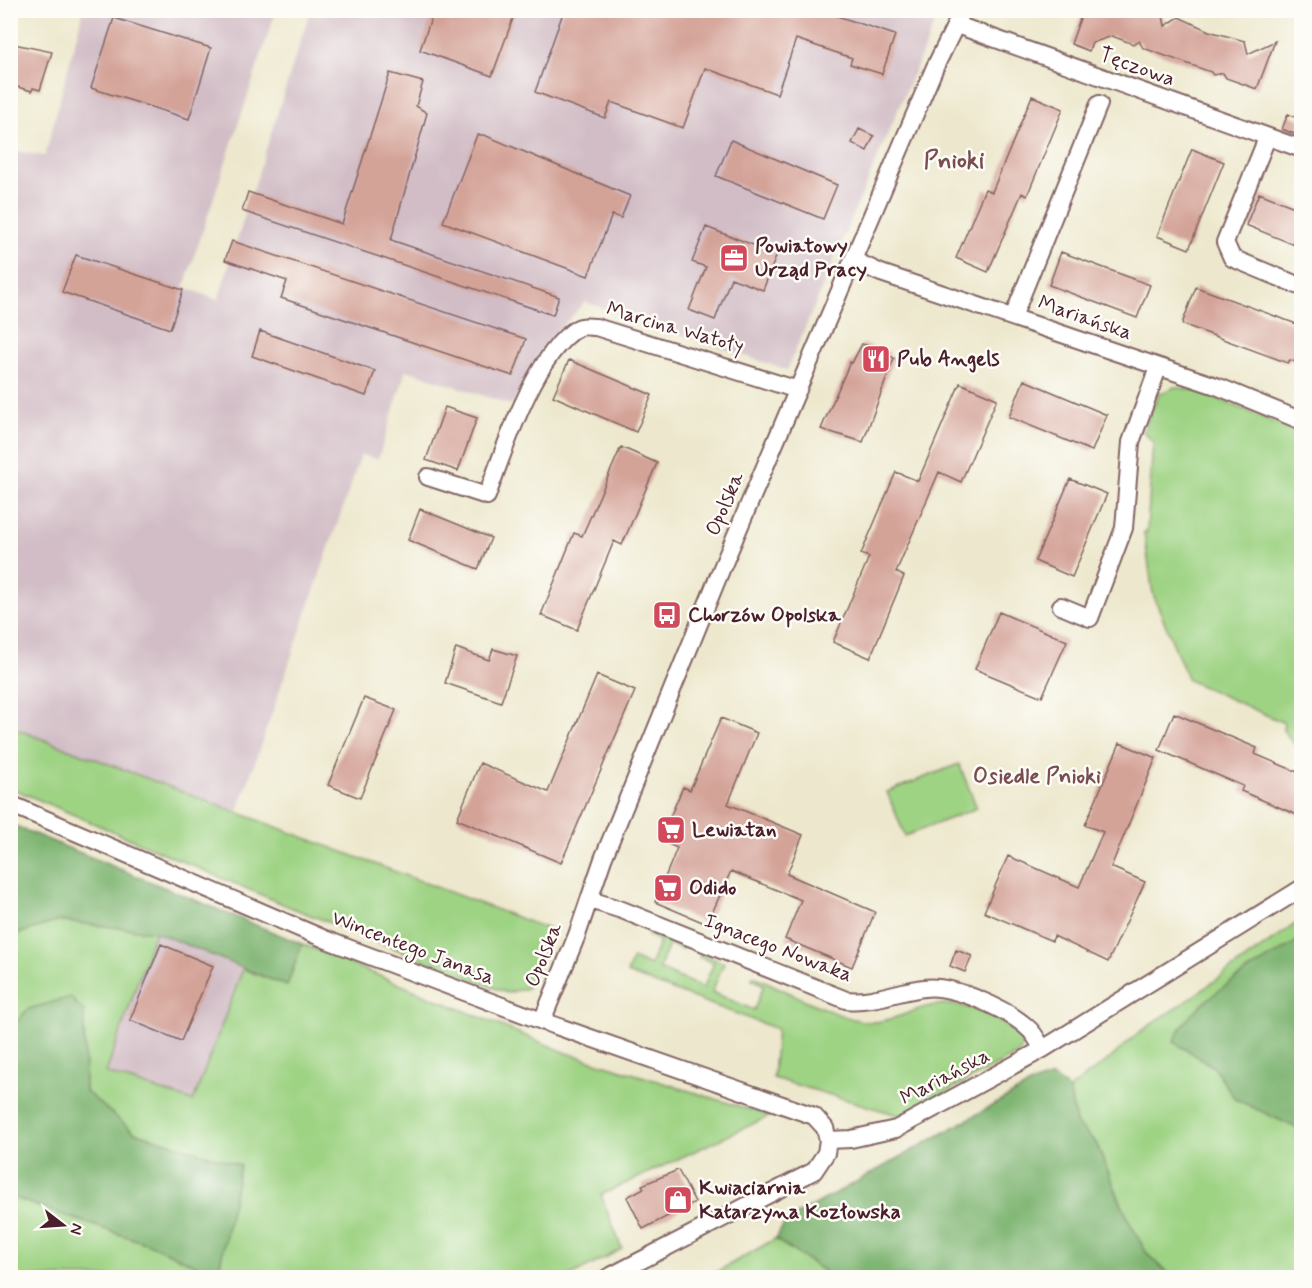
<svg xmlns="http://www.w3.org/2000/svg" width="1312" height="1288" font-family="Mynerve,sans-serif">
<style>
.industrial{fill:#d2bdc6}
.green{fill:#9fd384;stroke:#747958;stroke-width:1.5}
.forest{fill:#7fb572;stroke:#646a4e;stroke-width:1.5}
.building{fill:#d4a398}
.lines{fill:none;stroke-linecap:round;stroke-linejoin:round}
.street-casing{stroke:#836564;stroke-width:20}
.street{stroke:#fff;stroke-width:16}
.labels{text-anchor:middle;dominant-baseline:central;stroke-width:5;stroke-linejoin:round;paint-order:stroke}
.street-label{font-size:21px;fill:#4a1f2b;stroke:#fdfcf7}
.poi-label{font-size:21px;font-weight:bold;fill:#4a1f2b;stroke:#fdfcf7;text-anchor:start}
.neighbourhood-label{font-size:22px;font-weight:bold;fill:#7a4d51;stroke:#fdfcf7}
.quarter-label{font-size:24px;font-weight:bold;fill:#7a4d51;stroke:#fdfcf7}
</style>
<rect width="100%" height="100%" fill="#fdfcf7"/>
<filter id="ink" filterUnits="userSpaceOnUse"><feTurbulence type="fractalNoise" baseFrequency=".0167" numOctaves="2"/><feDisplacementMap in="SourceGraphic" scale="12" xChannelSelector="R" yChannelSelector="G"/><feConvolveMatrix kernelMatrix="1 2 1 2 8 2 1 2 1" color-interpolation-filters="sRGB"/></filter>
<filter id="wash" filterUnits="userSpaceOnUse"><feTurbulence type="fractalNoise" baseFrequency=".008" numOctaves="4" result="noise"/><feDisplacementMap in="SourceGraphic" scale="24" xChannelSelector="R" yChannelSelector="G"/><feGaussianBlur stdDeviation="1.35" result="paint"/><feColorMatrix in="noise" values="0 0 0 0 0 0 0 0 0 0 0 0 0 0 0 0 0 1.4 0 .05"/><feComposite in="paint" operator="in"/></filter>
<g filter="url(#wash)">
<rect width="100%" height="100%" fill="#ede8cd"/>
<path class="industrial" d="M83,11h193l-92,276 34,13 92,-289h630l-153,359 -202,-68 -43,46 -30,57 -106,-35 -28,89 -17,-4 -124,359 -226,-87 -1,-577 35,6z
M155,932l88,37 -50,132 -87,-28z"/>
<path class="green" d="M1175,387l24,4 102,42v315l-7,-4 -11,-14 1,-7 -96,-43 -35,-86 -9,-62h3l6,-90 -10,-11 16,-37z
M10,727l541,203 -24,58 -20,5 -222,-88 -274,-117z
M959,764l18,44 -72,28 -18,-44z
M1301,920v19l-94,61 -33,42 40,25 21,32 66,31v147h-129l-26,-25 -18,-33 -32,-76 -20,-20 -7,-34 43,-32 26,-24 44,-29z
M59,921l96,11 -49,141 87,28 50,-132 44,17 15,-42 265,109 203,63 -169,79 21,54 -53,28h-558v-80l140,48 67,30 22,-110 -106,-33 -49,-41 -1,-80 -56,-2 -17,19v-92z
M649,932l35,14 -2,3 -13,-4 -10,24 44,19 11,-25 -15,-6 2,-4 23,10 -12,29 42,18 10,-25 -12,-6 1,-3c30,12 89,46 119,46 19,0 40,-12 58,-16 32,-7 75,11 93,38l-4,9 -118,63 -128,-38 4,-49 -150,-56 6,-15 17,8 10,-25 -13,-6z
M775,1239l58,38 -127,1z"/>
<path class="forest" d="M10,824l292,120 -15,42 -132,-54 -96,-11 -48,15z
M1301,939v191l-66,-31 -21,-32 -40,-25c16,-44 88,-78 127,-103z
M70,997l14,14 1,80 49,41 106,33 -22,110 -67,-30 -140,-48v-169l17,-19z
M1052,1077l17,12 7,34 20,20 32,76 18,33 26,25h-339l-58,-38 11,-18 243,-136z"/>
<g id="blocks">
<path class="building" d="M434,10h82l-24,66 -72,-26z
M564,10h255l76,25 -13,39 -32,-10 2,-6 -56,-19 -19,55 -72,-26 -22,60 -72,-26 -6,16 -70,-26z
M1083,10h79l3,16 14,-9 30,14 36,10 3,13 27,-13 -18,48 -31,-11 -3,-5 -10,2 -2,-3 -68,-24 -4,-7 -6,3 -21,-8 -20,7 -3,8 -18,-7z
M114,18l97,30 -22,71 -98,-31z
M14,44l38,8 -12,38 -7,-2 -1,3 -22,-6v-39z
M390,73l33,9 -7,24 11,7 -36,127 168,57 -6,18 -311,-104 6,-19 94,32z
M1032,96l31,13 -36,87 -5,-3 -34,79 -32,-14 29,-69 7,3z
M1288,114l14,6 -5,15 -15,-6z
M859,129l15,7 -7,15 -15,-8z
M477,135h7l146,61 -9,22 -9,-3 -24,61 -145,-54z
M731,140l106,45 -14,34 -107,-43z
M1192,149l32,13 -35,87 -32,-13z
M1259,193l43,17v38l-56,-23z
M706,227l71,27 -14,36 -32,-12 -16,42 -26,-10 17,-43 -14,-5z
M232,241l294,98 -13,37 -232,-78 6,-17 -62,-21z
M1061,252l89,33 -13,33 -88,-33z
M76,255l107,35 -13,39 -108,-37z
M1196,287l106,39v38l-12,-4 -2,3 -106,-39z
M260,331l115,40 -9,25 -114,-40z
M862,344l28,8 -2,3 6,3 -31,84 -42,-13 29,-67 2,1z
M569,360l83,35 -16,37 -83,-36z
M1024,380l83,35 -15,36 -83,-34z
M960,383l37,16 -36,83 -22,-10 -43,100 8,4 -34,82 -37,-16 36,-85 -8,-3 35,-82 22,9z
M445,407l32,11 -19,53 -32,-11z
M621,447l36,16 -35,82 -8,-4 -37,89 -36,-15 33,-82 8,3z
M1070,479l37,15 -35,83 -37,-16z
M420,509l71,29 -13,31 -70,-29z
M999,612l68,29 -25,56 -67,-28z
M456,648l33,12 4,-11 24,7 -16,46 -56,-19z
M597,675l38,16 -74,172 -104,-44 23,-56 68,29z
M364,698l32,12 -36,88 -32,-13z
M1174,713l83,35 -2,6 47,20v43l-61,-26 2,-5 -84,-36z
M721,718l36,15 -29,71 75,31 -16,39 88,38 -23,55 -67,-28 16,-39 -70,-29 -24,53 -52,-22 22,-54 -17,-8 23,-53 7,3z
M1120,743l36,15 -45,109 34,15 -37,80 -54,-26 -2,5 -68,-29 24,-56 71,31 24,-55 -18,-7z
M161,944l52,22 -32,75 -51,-21z
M956,950l16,6 -7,16 -15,-6z
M678,1170l17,32 -52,27 -16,-32 17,-9 -2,-3z"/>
</g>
</g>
<g filter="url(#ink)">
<use href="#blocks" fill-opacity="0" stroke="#836564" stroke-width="1.5"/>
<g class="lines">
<g class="street-casing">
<path id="street" d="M957,25l345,124
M1267,138l-42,104 7,16 70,29
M853,260l28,13 338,114 83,34
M1013,317l86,-213
M428,477l59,19c16,-44 49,-145 91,-168 5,-3 12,-1 18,-1l202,63
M1061,606l29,12 34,-90 7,-86 27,-74
M10,804l317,136 215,81 272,95 11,12 3,12 -2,13 -12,18 -207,107
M590,900l32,10 224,90c27,3 52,-9 78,-12 28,-4 86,22 106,42 5,5 9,13 13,19
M542,1021l35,-86 26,-76 118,-289 214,-503 28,-57
M828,1140l23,-1 45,-10 147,-80 259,-161"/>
</g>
<use href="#street" class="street"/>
</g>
</g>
<defs>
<g id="office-square" transform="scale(1.5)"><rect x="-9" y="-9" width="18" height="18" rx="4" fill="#d1495b" stroke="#fdfcf7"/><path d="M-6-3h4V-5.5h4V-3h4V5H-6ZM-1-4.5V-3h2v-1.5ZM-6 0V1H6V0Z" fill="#fff"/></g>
<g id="restaurant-square" transform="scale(1.5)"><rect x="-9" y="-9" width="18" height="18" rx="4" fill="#d1495b" stroke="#fdfcf7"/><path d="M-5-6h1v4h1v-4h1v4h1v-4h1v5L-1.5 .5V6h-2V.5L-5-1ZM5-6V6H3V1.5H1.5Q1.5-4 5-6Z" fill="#fff"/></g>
<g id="bus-square" transform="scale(1.5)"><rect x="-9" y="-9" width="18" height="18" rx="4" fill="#d1495b" stroke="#fdfcf7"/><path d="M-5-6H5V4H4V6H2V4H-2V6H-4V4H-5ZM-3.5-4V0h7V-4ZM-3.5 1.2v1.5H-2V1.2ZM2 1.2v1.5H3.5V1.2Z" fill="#fff"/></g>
<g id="supermarket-square" transform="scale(1.5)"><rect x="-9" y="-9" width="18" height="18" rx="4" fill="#d1495b" stroke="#fdfcf7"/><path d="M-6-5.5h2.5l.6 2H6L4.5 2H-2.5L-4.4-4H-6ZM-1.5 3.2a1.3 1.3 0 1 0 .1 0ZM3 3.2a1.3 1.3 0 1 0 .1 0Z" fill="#fff"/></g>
<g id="shop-square" transform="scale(1.5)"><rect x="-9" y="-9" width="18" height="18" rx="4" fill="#d1495b" stroke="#fdfcf7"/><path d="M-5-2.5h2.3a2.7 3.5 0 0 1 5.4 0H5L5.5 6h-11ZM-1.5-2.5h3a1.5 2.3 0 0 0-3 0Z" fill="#fff"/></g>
</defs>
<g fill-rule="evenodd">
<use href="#office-square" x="734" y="258"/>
<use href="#restaurant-square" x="876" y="359"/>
<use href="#bus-square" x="667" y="615"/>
<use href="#supermarket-square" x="671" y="830"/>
<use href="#supermarket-square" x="668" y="888"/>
<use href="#shop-square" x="678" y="1200"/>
</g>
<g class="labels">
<g class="street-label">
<text transform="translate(1137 67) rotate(20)">Tęczowa</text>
<text transform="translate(1085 318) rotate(19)">Mariańska</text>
<text transform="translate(675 328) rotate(16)">Marcina Watoły</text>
<text transform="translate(725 504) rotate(-67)">Opolska</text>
<text transform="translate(413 948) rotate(21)">Wincentego Janasa</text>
<text transform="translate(778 948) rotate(21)">Ignacego Nowaka</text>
<text transform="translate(544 955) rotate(-68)">Opolska</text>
<text transform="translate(945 1077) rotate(-28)">Mariańska</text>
</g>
<g class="poi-label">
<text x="755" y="246">Powiatowy<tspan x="755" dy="24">Urząd Pracy</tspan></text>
<text x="897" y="359">Pub Angels</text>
<text x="688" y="615">Chorzów Opolska</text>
<text x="692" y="830">Lewiatan</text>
<text x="689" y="888">Odido</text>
<text x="699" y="1188">Kwiaciarnia<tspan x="699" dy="24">Katarzyna Kozłowska</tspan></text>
</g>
<g class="neighbourhood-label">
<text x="1037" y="777">Osiedle Pnioki</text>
</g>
<g class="quarter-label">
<text x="954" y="161">Pnioki</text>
</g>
</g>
<rect width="1312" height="1288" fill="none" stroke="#fdfcf7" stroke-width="36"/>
<g transform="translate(63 1225) rotate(107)" stroke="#fdfcf7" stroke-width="4.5" paint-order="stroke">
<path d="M0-4.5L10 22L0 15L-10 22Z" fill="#4a1f2b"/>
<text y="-9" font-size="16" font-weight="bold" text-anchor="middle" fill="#4a1f2b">N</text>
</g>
</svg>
